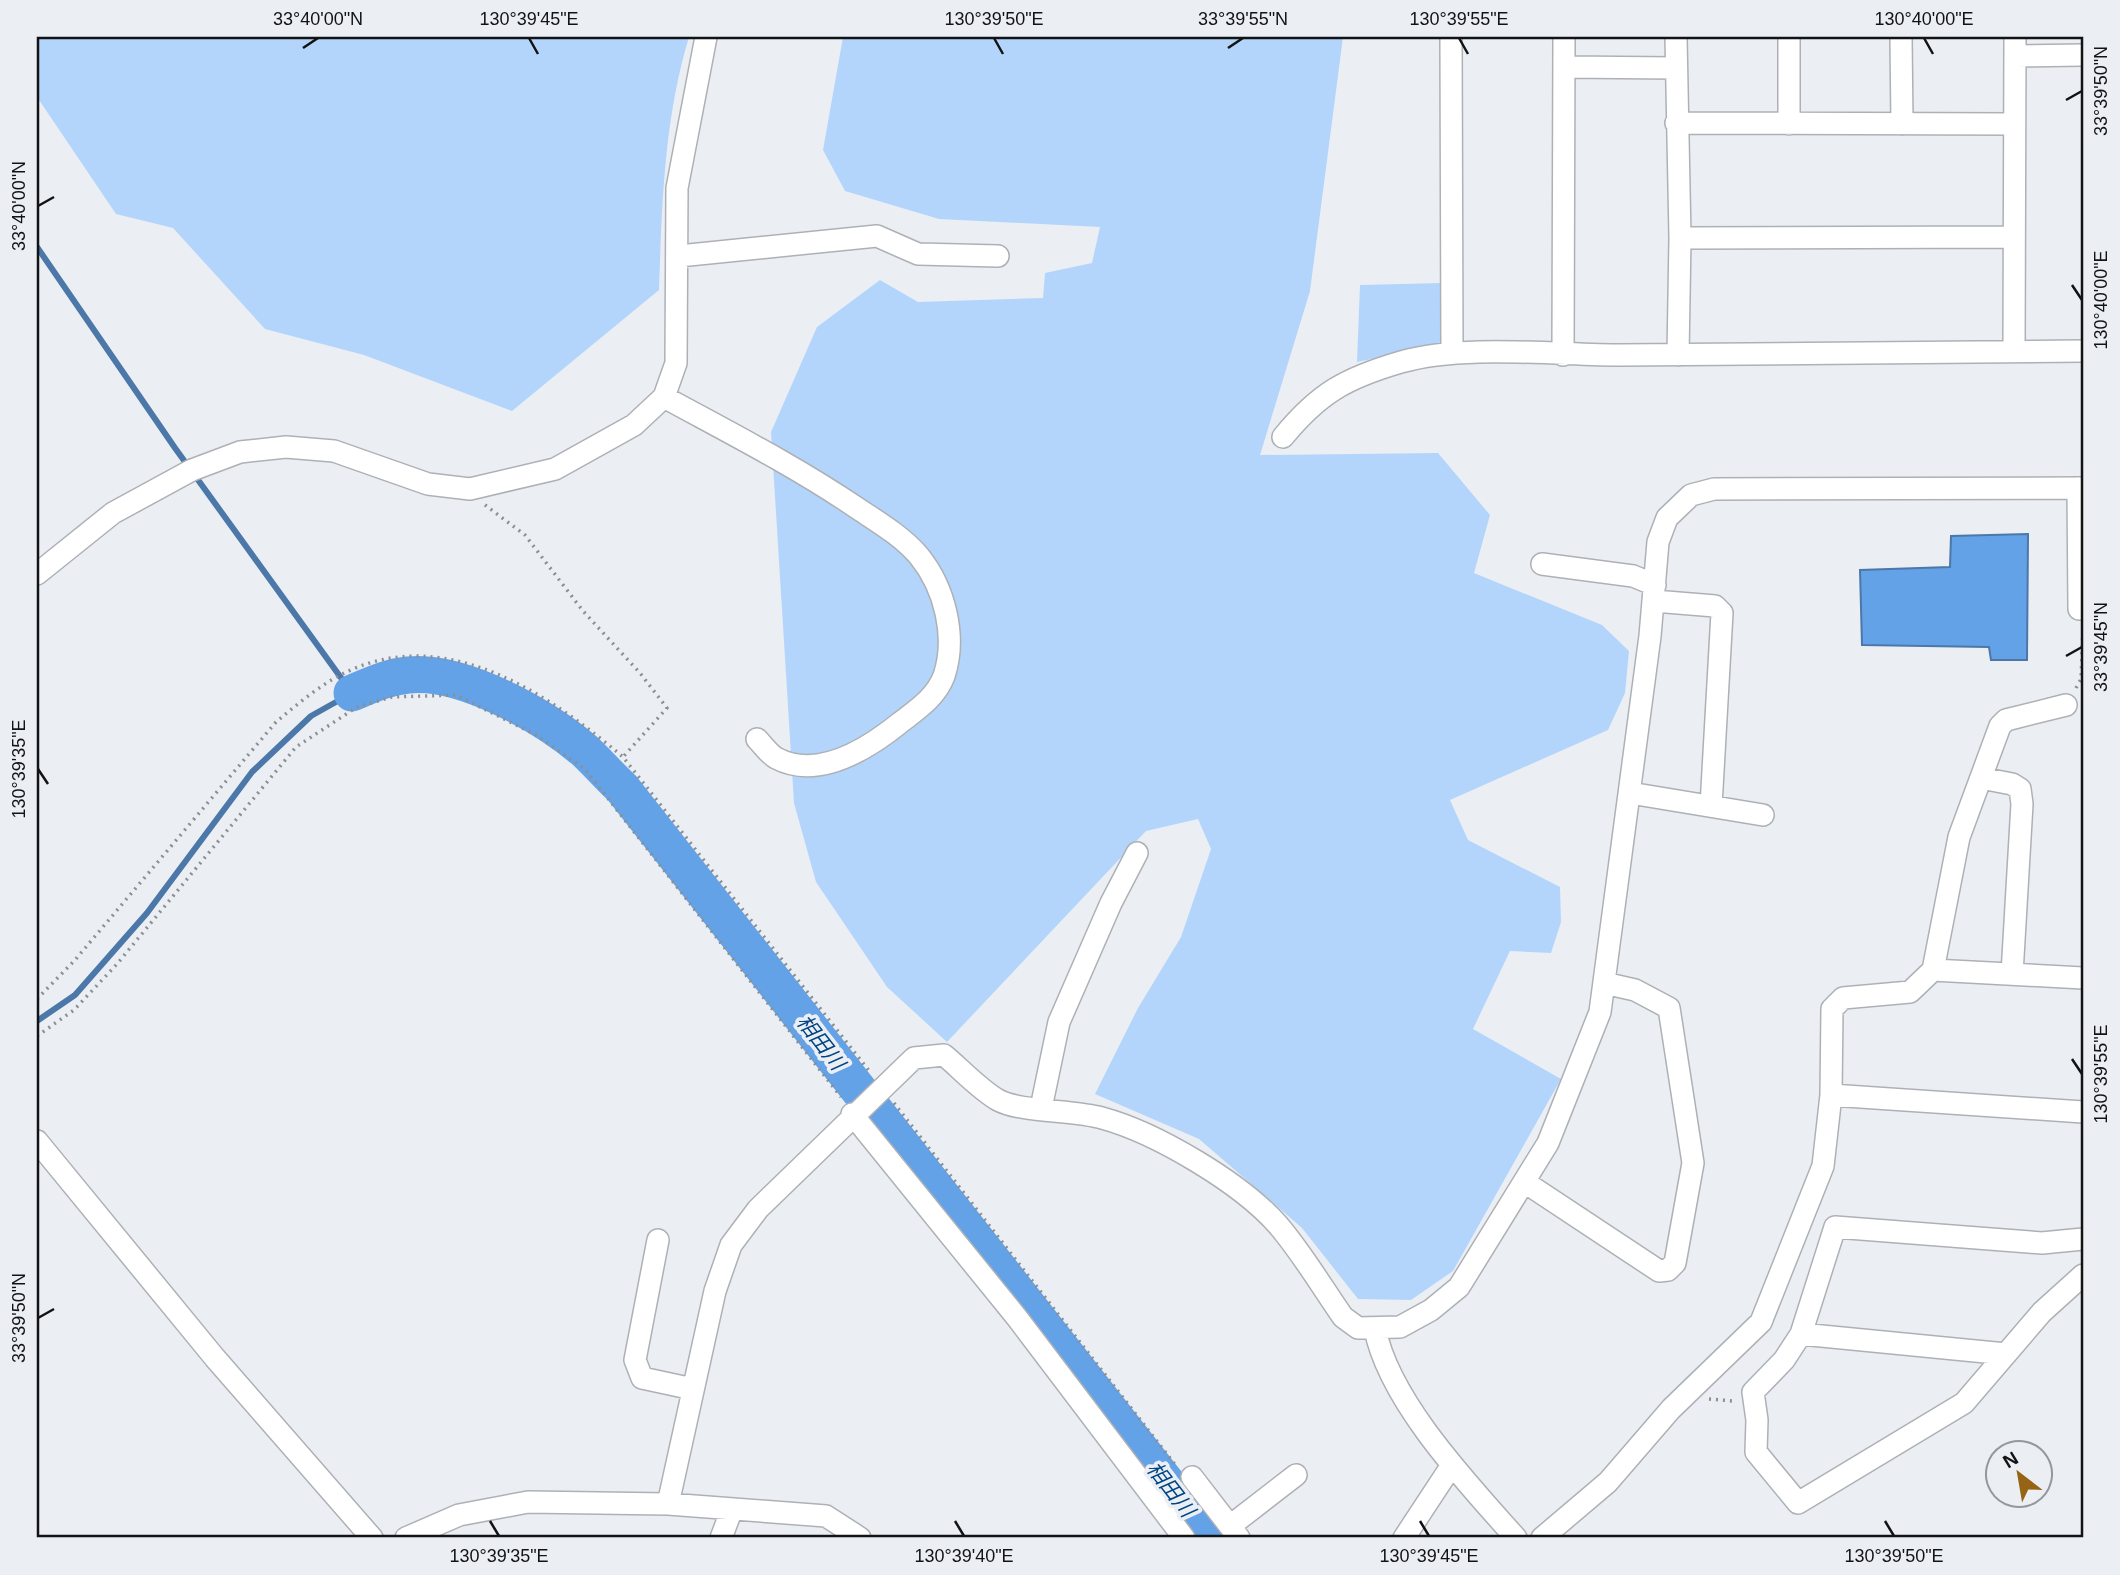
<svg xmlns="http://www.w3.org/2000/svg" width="2120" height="1575" font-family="Arial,'Noto Sans JP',sans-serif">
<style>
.green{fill:#b4d5fb}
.water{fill:#64a2e8;stroke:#4b77a9;stroke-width:2}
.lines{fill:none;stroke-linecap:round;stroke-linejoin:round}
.stream{stroke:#4b77a9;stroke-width:6}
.river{stroke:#64a2e8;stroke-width:37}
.minor-casing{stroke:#adb1b6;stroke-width:24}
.path{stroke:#8c8f92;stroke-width:3.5;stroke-dasharray:2 5;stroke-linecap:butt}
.minor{stroke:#fff;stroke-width:21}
.ticks{fill:none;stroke:#121315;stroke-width:2.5}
.labels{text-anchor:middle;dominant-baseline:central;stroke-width:7;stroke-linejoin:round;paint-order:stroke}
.water-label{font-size:21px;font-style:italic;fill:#004584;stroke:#ebeff4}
.neatline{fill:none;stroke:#121315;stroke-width:2.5}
.ticks-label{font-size:18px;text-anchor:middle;fill:#121315}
</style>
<rect width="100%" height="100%" fill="#ebeff4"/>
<path class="green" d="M37,37h652c-25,83 -27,166 -30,253l-147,121 -148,-56 -99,-26 -92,-101 -57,-14 -79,-117z
M843,37h500l-33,254 -50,164 178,-2 52,62 -16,58 128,52 27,26 -4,42 -17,37 -158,70 18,40 92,47 1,35 -10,31 -41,-2 -37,78 88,50 -108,192 -42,29 -53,-1 -56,-71 -103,-89 -104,-45 43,-86 43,-71 30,-88 -13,-30 -52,12 -199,211 -60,-55 -71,-105 -22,-79 -23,-371 46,-105 63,-47 38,22 125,-4 2,-25 47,-10 8,-36 -161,-8 -94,-28 -22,-41z
M1441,283l-1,62 -83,17 3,-77z"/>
<path class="water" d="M2028,534l-1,126h-36l-2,-13 -127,-2 -2,-75 90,-3 1,-31z"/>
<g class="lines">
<path class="stream" d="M37,247l138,201 177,245 -41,23 -59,56 -105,141 -72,82 -38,26"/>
<path class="river" d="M352,693c19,-8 36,-16 56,-18 54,-6 136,41 176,75 13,12 25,26 38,38l588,750"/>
<g class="minor-casing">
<path id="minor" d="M1451,37l1,316
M1676,37l4,201 -2,117
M1789,37v87
M1901,37l1,87
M2015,56l68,-1
M1564,67l112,1
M1676,123l338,1
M1680,238l334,-1
M679,256l198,-20 41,18 80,2
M2014,351l1,-314
M1563,355l1,-318
M664,397c66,36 131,69 193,111 21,14 45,28 62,48 26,32 38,81 25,120 -8,21 -26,33 -43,46 -32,26 -82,59 -125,36 -7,-4 -13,-13 -19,-19
M1283,437c36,-44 63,-59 118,-75 61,-18 156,-7 221,-7 154,0 308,-4 461,-4
M2078,488l1,121h4
M1542,564l91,12 22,9
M37,574l76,-61 79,-43 48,-18 46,-5 48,4 94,33 42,5 85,-20 79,-44 30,-28 12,-34 1,-175 29,-151
M1654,601l61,5 7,7 -11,193
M1981,778l31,6 8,5 2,15 -10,170
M1630,793l133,22
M1933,970l150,8
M1831,1095l252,17
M1041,1108l18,-86 52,-119 26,-50
M852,1114l166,205 166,219
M37,1141l178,217 157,180
M1526,1183l133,88 9,-1 7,-7 18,-100 -24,-155 -34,-18 -31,-7
M2083,1239l-41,4 -207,-16 -34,107 -17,26 -31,32 4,28 -1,32 42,51 166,-100 78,-91 41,-37
M658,1240l-23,120 7,18 51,11
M1375,1329c14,72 93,155 141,209
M1801,1334l205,20
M1192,1477l47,61
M668,1504l47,-213 16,-46 27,-36 156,-151 30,-3c17,14 35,34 54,45 21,12 76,10 104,18 55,15 139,65 176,107 24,28 44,62 65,92l15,11 42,-1 31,-17 28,-23 89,-144 52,-131 50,-376 8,-94 9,-24 24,-23 23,-6 369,-1
M1230,1526l66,-51
M406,1538l53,-23 69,-13 140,2 158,12 34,22
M721,1538l11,-29
M1404,1538l48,-73
M1542,1538l66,-56 63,-73 90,-87 62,-156 8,-71 1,-86 11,-11 67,-6 23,-22 26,-133 41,-111 6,-6 60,-15"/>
</g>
<path class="path" d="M485,505l40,30 58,76 57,62 27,35 -44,49
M2076,688l5,-9 2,-52
M37,999l38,-39 201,-238c23,-19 47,-40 75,-52 98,-44 199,25 272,87l247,315
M37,1036l37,-26 43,-46 179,-217 61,-40 35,-10 64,-2 80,40 49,34 256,328
M894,1103l283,364
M1709,1399l24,2"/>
<use href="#minor" class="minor"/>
</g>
<path class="ticks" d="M529,38l9,16M994,38l9,16M1459,38l9,16M1924,38l9,16M303,48l15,-10M1228,48l15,-10M2066,100l16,-9M38,206l16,-9M2072,285l10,15M2066,656l16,-9M38,769l10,15M2072,1059l10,15M38,1318l16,-9M490,1521l9,15M955,1521l9,15M1420,1521l9,15M1885,1521l9,15"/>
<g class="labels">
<g class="water-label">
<text transform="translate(821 1042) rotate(52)">相田川</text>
<text transform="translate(1171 1489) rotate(52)">相田川</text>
</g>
</g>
<rect width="2120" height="1575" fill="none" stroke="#ebeff4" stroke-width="77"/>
<g transform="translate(2019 1474) rotate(329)"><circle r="33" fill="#ebeff4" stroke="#94979b" stroke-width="2"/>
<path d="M0-5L12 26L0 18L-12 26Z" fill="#956415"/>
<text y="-10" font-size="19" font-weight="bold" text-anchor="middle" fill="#121315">N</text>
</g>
<rect x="38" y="38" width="2044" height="1498" class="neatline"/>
<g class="ticks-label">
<text x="318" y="25">33°40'00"N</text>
<text x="529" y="25">130°39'45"E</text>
<text x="994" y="25">130°39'50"E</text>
<text x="1243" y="25">33°39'55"N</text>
<text x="1459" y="25">130°39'55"E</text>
<text x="1924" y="25">130°40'00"E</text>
<text transform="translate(2101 91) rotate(-90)" y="6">33°39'50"N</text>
<text transform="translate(19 206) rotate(-90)" y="6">33°40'00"N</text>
<text transform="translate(2101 300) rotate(-90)" y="6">130°40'00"E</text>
<text transform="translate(2101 647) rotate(-90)" y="6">33°39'45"N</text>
<text transform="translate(19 769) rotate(-90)" y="6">130°39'35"E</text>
<text transform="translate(2101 1074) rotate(-90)" y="6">130°39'55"E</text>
<text transform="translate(19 1318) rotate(-90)" y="6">33°39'50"N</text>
<text x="499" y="1562">130°39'35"E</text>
<text x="964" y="1562">130°39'40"E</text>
<text x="1429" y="1562">130°39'45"E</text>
<text x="1894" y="1562">130°39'50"E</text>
</g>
</svg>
